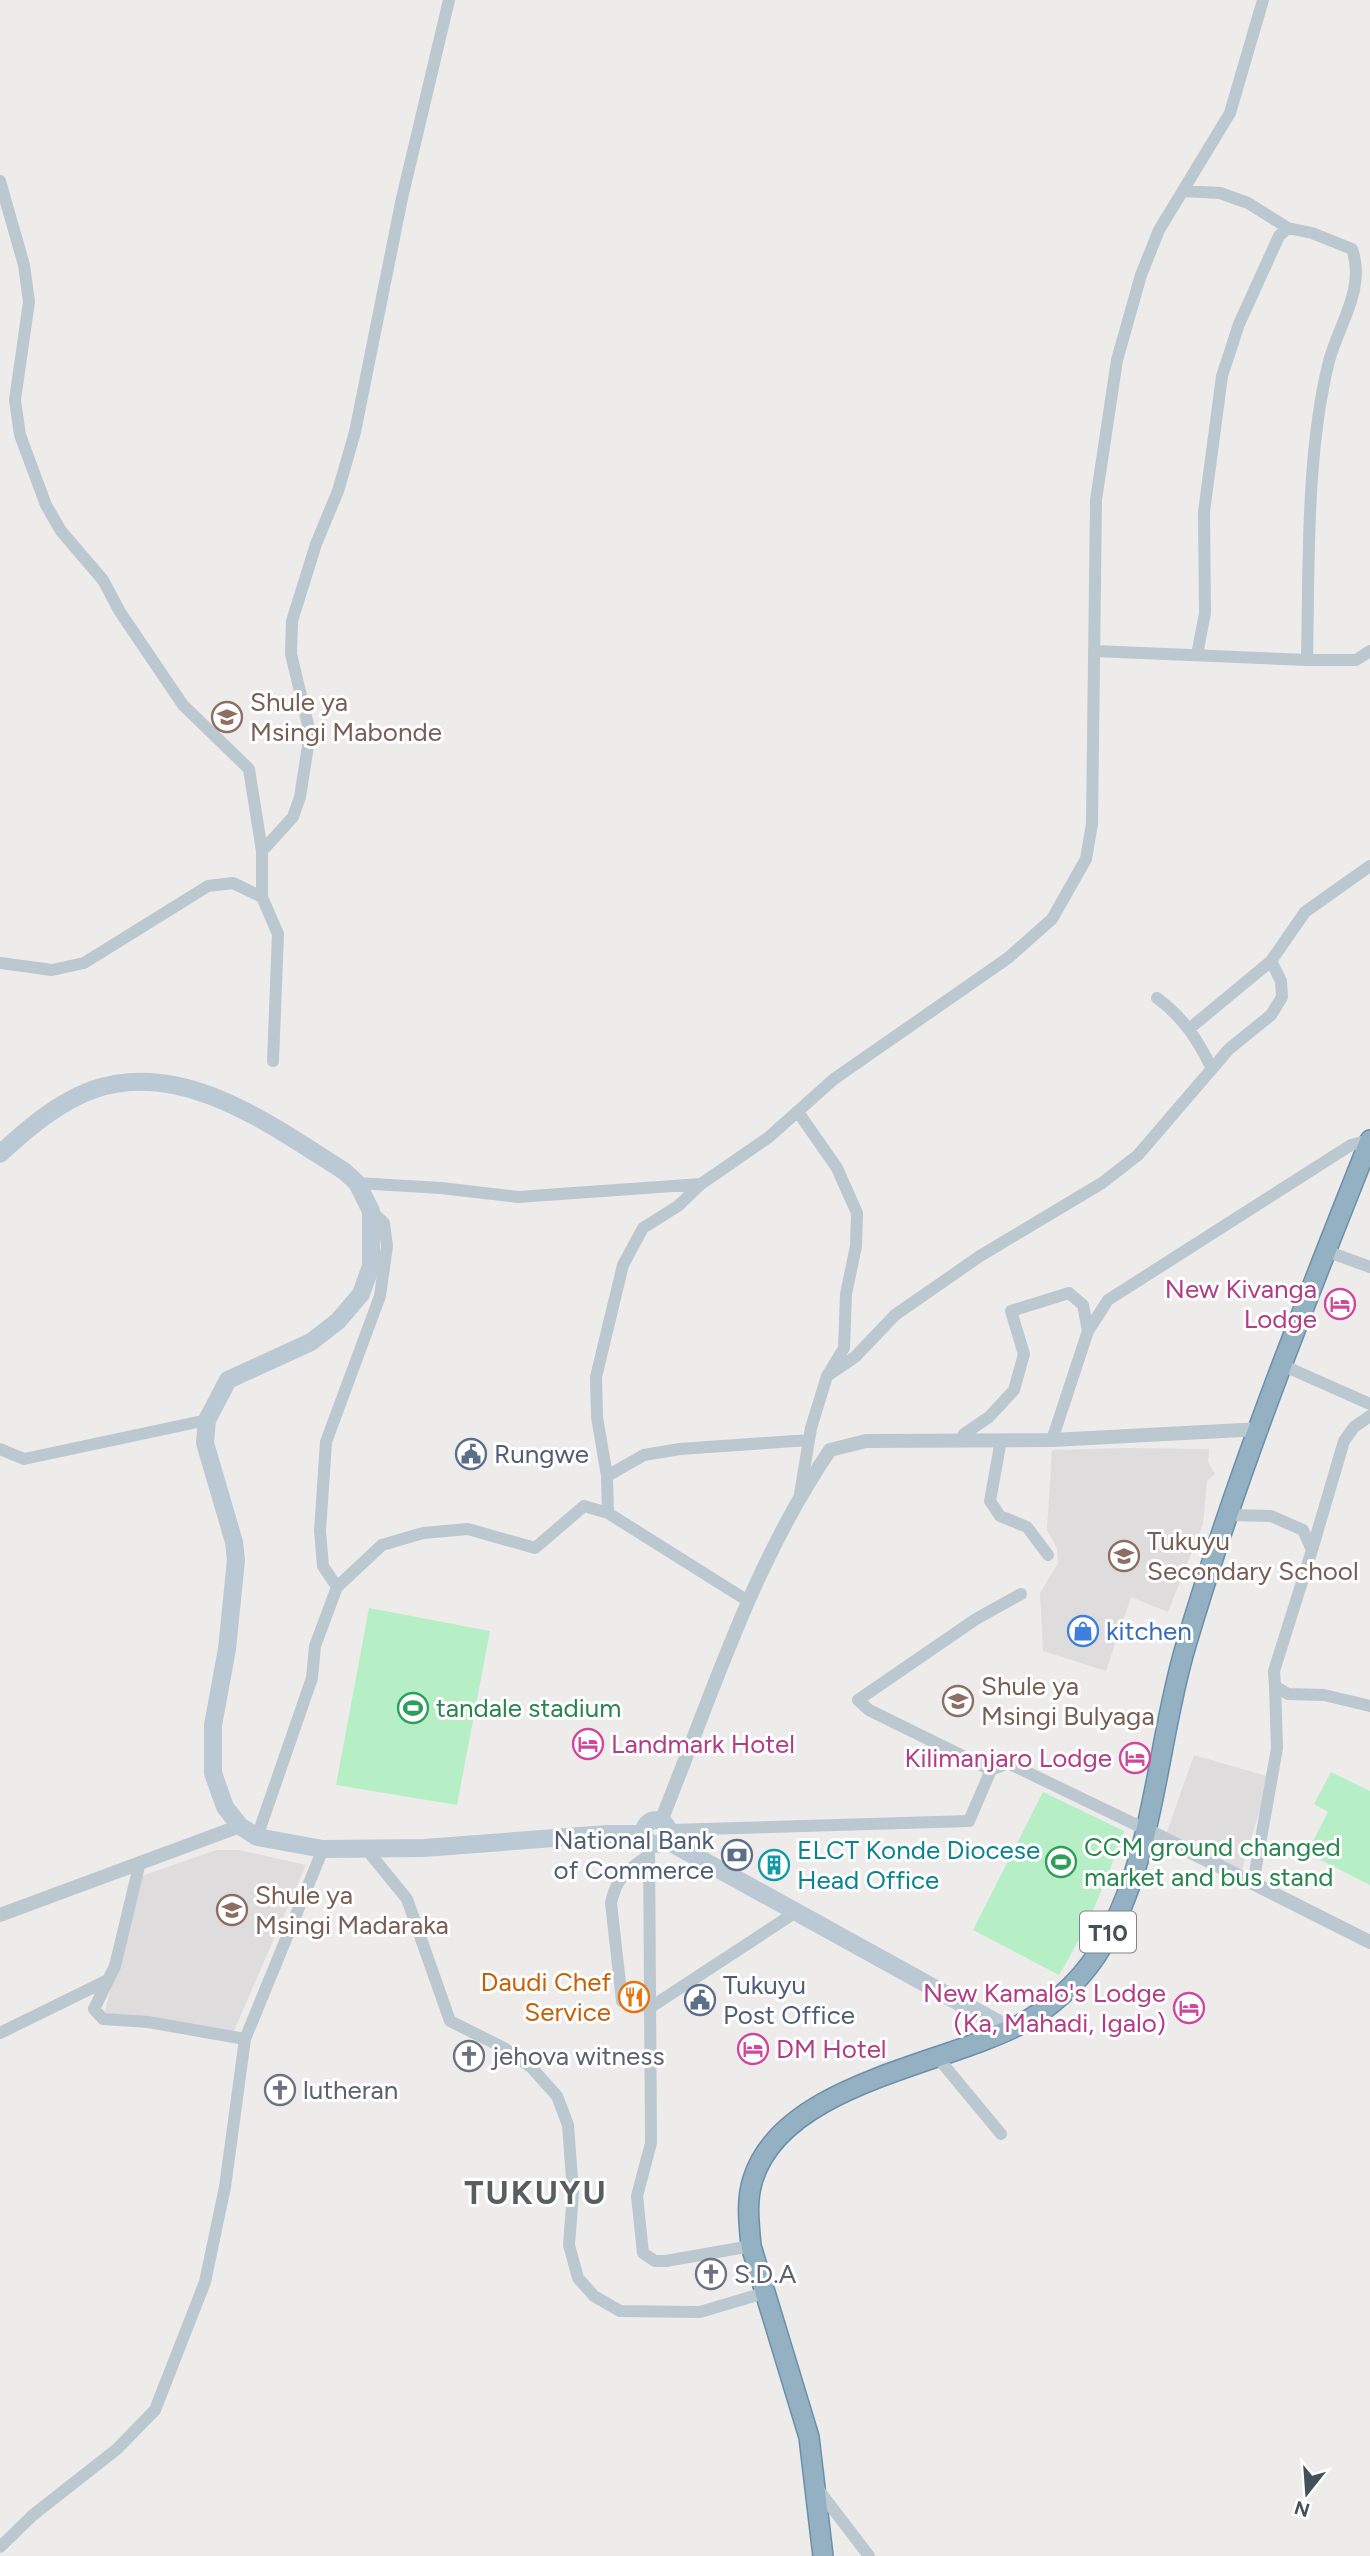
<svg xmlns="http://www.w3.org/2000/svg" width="1370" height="2556" font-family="Figtree,sans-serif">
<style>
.education{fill:#dfdcdd}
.green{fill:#b6efc6}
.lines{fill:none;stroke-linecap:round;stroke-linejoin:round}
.trunk-casing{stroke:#6c8fa9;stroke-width:22}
.minor{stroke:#bbc8cf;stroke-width:12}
.tertiary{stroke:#bbc8cf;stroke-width:14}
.secondary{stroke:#bbc9d4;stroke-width:18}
.trunk{stroke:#94b1c4;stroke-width:19}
.labels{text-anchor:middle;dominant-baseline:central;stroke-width:6;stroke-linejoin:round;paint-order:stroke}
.shield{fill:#fff;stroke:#7b858b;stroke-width:2}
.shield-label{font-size:24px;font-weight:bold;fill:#435159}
.education-label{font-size:26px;fill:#785e54;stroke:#fff;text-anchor:start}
.hotel-label{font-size:26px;fill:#b23c85;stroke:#fff;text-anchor:end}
.service-label{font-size:26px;fill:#4e5e75;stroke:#fff;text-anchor:start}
.shop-label{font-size:26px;fill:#366cbe;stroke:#fff;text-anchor:start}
.leisure-label{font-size:26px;fill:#27864d;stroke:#fff;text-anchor:start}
.culture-label{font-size:26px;fill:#0d838f;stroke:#fff;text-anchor:start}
.food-label{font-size:26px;fill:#c56008;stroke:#fff;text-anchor:end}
.worship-label{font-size:26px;fill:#5b616d;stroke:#fff;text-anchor:start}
.district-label{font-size:33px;font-weight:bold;letter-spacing:2px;fill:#585d60;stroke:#fff}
</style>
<rect width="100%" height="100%" fill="#eeebeb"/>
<path class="education" d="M1126,1448l83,1 -1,13 7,12 -8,7 -4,43 -35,88 -37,-15 -25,74 -63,-20 -3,-58 18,-30 -1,-15 -10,-18 5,-80z
M1194,1755l76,22 -29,95 -80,-23z
M216,1850h23l67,15 -73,168 -129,-18 35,-138z"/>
<path class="green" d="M369,1608l121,23 -33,174 -121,-20z
M1331,1772l39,19v94l-63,-32 21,-41 -14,-8z
M1043,1792l81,39c-18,51 -37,98 -65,144l-86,-45z"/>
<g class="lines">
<g class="trunk-casing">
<path id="trunk" d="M823,2556l-14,-119 -58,-191c-2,-22 -5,-46 2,-67 30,-95 188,-113 268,-155 28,-15 57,-41 75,-68 60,-93 59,-208 90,-311 51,-172 118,-339 184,-505"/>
</g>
<path class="minor" d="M0,181l24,84 5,37 -14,98 5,35 26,70 15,26 42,49 17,32 63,93 66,64 13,82v46l16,37 -5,127
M1183,191l37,2 28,10 40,25 24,5 40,16c14,39 -13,75 -23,112 -23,92 -20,204 -22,299
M1095,651l212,9h49l14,-9
M1197,655l8,-42 -1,-101 18,-136 17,-52 40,-88 9,-8
M262,851l31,-34 7,-20 10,-64 -19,-79 1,-33 24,-77 22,-53 17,-59 47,-234 47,-198
M0,963l52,7 32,-7 124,-77 25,-3 29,14
M1157,998c26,19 41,42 55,71
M1189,1029l82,-68 34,-49 65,-46
M798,1112l39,56 20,45 -1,33 -10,48 -2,54 -17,28 -16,52 -11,66
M357,1183l84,5 77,9 183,-13
M1326,1251l44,16
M1282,1365l88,39
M827,1376l28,-19 40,-42 85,-59 122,-73 36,-28 91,-106 42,-34 11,-18 -1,-16 -10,-20
M1001,1440l-11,61 10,15 27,11 21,28
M1052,1440l36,-109 20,-31 243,-155 19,-5
M960,1441l4,-7 25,-17 25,-27 10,-36 -13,-43 58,-18 14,12 5,26
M0,1449l24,10 183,-39
M607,1476l37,-21 36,-6 129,-9
M608,1513l-1,-37 -10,-59 -1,-40 27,-112 20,-37 35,-22 23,-22 68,-47 65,-58 174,-121 44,-39 34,-60 6,-35 4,-324 21,-140 24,-85 18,-45 71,-117 33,-113
M1229,1515l42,1 32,14 9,20 -38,121 1,15 13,8 36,1 46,11
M1312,1550l32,-109 10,-14 16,-11
M337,1587l-14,-21 -3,-35 6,-89 54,-146 7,-50 -3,-23 -13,-12
M991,1770l-122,-60 -11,-10 118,-81 45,-25
M669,1830l300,-9 22,-51 17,-7 139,67
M257,1837l55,-159 3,-32 22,-59 45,-42 41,-12 45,-4 67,19 49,-42 24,7 140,88
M649,1842l2,301 -14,53 6,57 12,8h11l85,-15
M367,1850l40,49 43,122 54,27 27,19 26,29 11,29 5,68 -4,52 9,33 16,18 26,15 80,1 64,-19
M649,1855c-20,14 -33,22 -38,48l11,98 29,6 145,-95
M140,1862l-25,104 -21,43 9,10 45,3 97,17
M1253,1884l24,-136 -2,-62
M0,2033l108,-53
M938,2058l63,76
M817,2488l52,68
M0,2547l33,-32 84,-66 38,-39 50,-128 20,-95 20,-148 78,-190"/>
<path class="tertiary" d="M661,1821c51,-126 92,-258 169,-371l36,-9 186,-1 209,-11
M1147,1830l223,112
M0,1915l240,-89"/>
<path class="secondary" d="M0,1154c27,-25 57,-51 92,-64 91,-32 180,36 252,81l13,12 14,28v55l-10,28 -23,27 -27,21 -83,38 -21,40 -2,23 29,99 2,18 -9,89 -14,76v48l12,34 15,19 17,11 66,12 101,-1 183,-14h37
M644 1832a12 12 0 1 1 24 0a12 12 0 1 1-24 0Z
M666,1840l342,189"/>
<use href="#trunk" class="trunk"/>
</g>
<defs>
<g id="school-ring" transform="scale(1.575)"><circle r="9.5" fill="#fff" stroke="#8d6e63" stroke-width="1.5"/><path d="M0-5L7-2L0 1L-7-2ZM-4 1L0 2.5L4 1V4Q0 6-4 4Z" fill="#8d6e63"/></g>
<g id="hotel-ring" transform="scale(1.575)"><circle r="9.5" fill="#fff" stroke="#d1479c" stroke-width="1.5"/><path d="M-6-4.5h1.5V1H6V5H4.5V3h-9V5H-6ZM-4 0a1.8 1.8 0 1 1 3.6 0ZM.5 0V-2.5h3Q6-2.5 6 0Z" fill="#d1479c"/></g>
<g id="civic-ring" transform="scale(1.575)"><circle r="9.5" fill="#fff" stroke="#5c6f8a" stroke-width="1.5"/><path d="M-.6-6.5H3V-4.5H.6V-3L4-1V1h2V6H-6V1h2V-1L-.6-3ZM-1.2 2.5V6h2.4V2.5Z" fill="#5c6f8a"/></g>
<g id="shop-ring" transform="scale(1.575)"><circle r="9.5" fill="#fff" stroke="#3f7fe0" stroke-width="1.5"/><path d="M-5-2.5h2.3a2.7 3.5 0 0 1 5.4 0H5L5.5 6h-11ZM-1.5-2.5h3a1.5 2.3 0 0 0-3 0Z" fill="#3f7fe0"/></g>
<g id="stadium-ring" transform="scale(1.575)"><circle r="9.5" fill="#fff" stroke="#2e9e5b" stroke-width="1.5"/><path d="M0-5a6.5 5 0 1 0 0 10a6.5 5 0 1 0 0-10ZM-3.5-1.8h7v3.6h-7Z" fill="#2e9e5b"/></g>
<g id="bank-ring" transform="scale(1.575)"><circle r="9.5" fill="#fff" stroke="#5c6f8a" stroke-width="1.5"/><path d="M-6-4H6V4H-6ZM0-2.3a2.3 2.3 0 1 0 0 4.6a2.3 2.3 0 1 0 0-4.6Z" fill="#5c6f8a"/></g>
<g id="building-ring" transform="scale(1.575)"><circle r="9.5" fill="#fff" stroke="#0f9aa8" stroke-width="1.5"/><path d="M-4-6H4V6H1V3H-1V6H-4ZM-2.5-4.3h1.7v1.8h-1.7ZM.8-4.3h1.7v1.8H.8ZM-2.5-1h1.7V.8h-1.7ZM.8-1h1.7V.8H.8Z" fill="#0f9aa8"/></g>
<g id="restaurant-ring" transform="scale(1.575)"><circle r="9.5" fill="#fff" stroke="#e8710a" stroke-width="1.5"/><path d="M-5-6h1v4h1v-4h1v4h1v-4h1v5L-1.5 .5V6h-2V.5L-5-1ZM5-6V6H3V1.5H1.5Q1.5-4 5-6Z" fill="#e8710a"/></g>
<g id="church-ring" transform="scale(1.575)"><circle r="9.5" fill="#fff" stroke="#6b7280" stroke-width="1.5"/><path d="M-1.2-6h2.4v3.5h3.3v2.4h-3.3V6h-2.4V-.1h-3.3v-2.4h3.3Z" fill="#6b7280"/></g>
</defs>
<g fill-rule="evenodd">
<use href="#school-ring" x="227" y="717"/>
<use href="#hotel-ring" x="1340" y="1304"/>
<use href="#civic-ring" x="471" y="1454"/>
<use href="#school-ring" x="1124" y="1556"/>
<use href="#shop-ring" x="1083" y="1631"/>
<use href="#school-ring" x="958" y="1701"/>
<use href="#stadium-ring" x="413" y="1708"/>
<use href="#hotel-ring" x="588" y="1744"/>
<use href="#hotel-ring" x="1135" y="1758"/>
<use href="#bank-ring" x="737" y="1855"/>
<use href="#stadium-ring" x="1061" y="1862"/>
<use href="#building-ring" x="774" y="1865"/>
<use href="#school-ring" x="232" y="1910"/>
<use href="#restaurant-ring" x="634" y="1997"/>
<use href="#civic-ring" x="700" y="2000"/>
<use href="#hotel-ring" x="1189" y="2008"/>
<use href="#hotel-ring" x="753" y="2049"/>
<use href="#church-ring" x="469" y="2056"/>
<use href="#church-ring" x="280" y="2090"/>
<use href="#church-ring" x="711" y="2274"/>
</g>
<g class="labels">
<rect class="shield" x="1080" y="1911.5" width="56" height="41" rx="5"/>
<g class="shield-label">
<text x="1108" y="1932">T10</text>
</g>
<g class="education-label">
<text x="250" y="702">Shule ya<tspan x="250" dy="30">Msingi Mabonde</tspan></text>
<text x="1147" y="1541">Tukuyu<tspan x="1147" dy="30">Secondary School</tspan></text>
<text x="981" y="1686">Shule ya<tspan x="981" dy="30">Msingi Bulyaga</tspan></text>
<text x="255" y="1895">Shule ya<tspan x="255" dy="30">Msingi Madaraka</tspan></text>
</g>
<g class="hotel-label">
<text x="1317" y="1289">New Kivanga<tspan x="1317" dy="30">Lodge</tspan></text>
<text x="611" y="1744" text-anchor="start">Landmark Hotel</text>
<text x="1112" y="1758">Kilimanjaro Lodge</text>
<text x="1166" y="1993">New Kamalo's Lodge<tspan x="1166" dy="30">(Ka, Mahadi, Igalo)</tspan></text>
<text x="776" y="2049" text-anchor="start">DM Hotel</text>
</g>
<g class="service-label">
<text x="494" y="1454">Rungwe</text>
<text x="714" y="1840" text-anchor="end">National Bank<tspan x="714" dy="30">of Commerce</tspan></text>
<text x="723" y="1985">Tukuyu<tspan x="723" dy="30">Post Office</tspan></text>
</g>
<g class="shop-label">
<text x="1106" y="1631">kitchen</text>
</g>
<g class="leisure-label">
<text x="436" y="1708">tandale stadium</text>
<text x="1084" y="1847">CCM ground changed<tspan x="1084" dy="30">market and bus stand</tspan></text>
</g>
<g class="culture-label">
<text x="797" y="1850">ELCT Konde Diocese<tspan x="797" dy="30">Head Office</tspan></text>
</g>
<g class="food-label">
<text x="611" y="1982">Daudi Chef<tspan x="611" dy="30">Service</tspan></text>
</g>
<g class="worship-label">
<text x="492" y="2056">jehova witness</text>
<text x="303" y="2090">lutheran</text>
<text x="734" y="2274">S.D.A</text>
</g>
<g class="district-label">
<text x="536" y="2192">TUKUYU</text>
</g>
</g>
<g transform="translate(1307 2493) rotate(197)" stroke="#ffffff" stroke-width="5" paint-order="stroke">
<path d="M0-5L12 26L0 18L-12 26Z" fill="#435159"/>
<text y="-10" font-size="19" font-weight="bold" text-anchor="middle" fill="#435159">N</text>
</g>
</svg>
